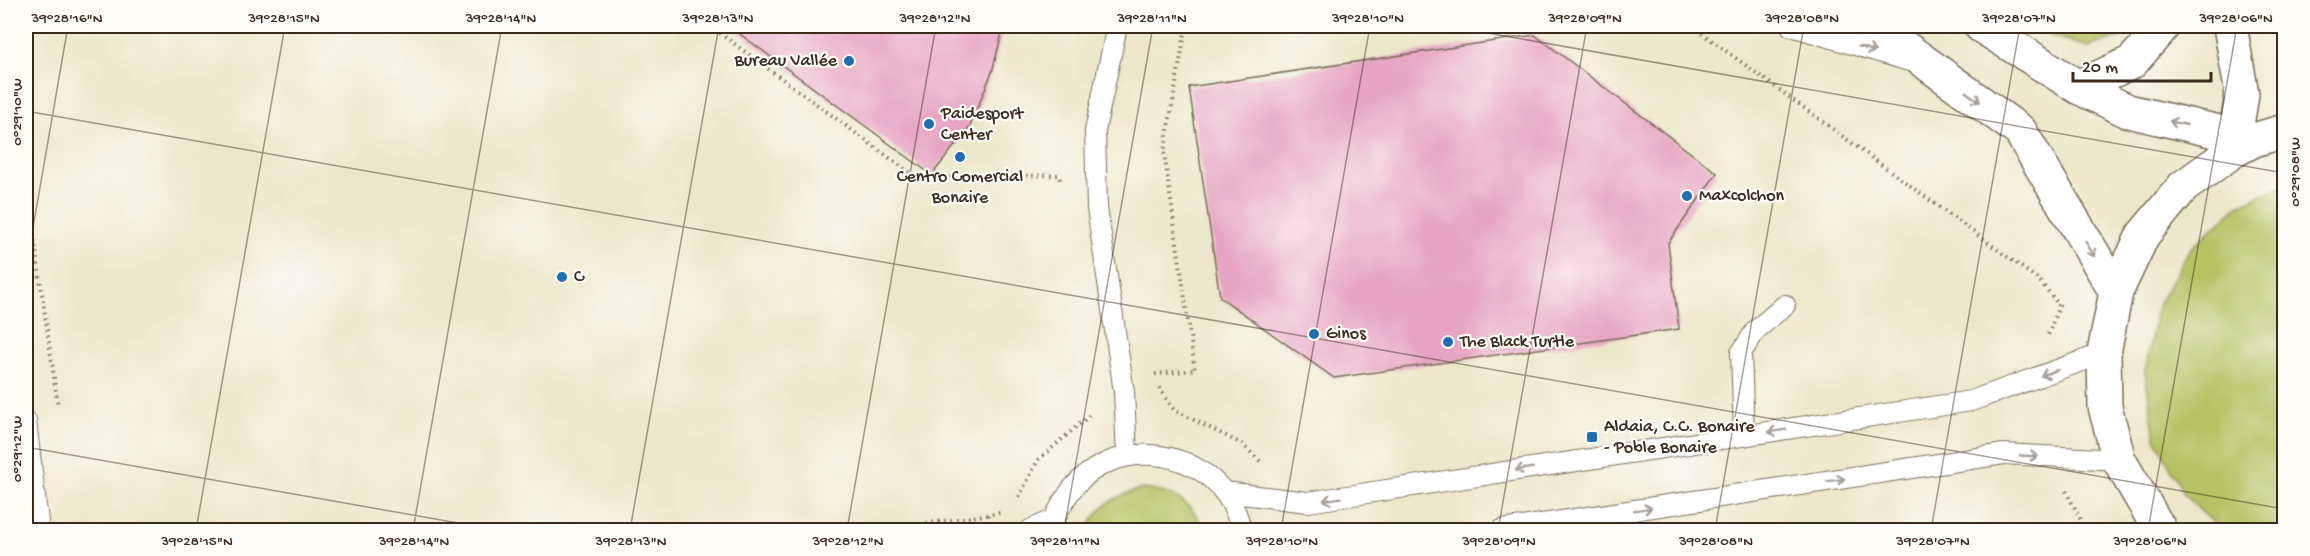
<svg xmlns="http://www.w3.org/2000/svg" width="2310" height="556" font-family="'Gochi Hand',sans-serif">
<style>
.grass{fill:#b6c365;stroke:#787642;stroke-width:1.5}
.building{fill:#e7a4c3}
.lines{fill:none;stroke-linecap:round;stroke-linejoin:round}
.lane-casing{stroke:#796c5a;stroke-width:22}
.street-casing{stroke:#796c5a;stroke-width:36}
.path{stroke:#796c5a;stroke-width:4;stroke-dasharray:1.5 4.5;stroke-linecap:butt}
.lane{stroke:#fff;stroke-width:20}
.street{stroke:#fff;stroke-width:33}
.oneway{stroke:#a79f9a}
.ticks{fill:none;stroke:#3b2a1e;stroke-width:1.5;stroke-opacity:0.45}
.poi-dot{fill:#1f6fb2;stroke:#fdfcf7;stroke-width:2}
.labels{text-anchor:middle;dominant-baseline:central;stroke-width:4.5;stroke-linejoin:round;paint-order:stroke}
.poi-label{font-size:18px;fill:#3b2a1e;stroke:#fdfcf7;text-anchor:start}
.neatline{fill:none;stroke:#3b2a1e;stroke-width:2}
.ticks-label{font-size:15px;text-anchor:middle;fill:#3b2a1e}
</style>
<rect width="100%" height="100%" fill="#fdfcf7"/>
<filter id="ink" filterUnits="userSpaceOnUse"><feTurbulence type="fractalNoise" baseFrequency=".0167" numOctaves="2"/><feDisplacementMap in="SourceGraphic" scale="12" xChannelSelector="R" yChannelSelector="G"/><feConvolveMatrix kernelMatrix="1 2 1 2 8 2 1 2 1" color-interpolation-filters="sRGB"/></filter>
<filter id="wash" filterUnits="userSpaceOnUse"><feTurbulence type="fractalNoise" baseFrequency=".008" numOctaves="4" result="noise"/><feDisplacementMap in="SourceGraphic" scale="24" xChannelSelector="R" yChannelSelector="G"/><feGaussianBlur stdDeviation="1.35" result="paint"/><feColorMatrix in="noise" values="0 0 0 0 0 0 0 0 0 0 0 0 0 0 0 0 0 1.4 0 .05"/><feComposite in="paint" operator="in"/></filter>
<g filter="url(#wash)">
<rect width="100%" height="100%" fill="#ece7ca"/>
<path class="grass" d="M2032,26h103l-7,8 -40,13 -46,-14z
M2284,185v345h-63l-35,-33 -31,-59 -10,-66 12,-65 33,-58 49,-44z
M1142,489c33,3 48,12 63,41h-117c9,-25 29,-35 54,-41z"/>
<g id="blocks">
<path class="building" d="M729,26h275l-12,46 -22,54 -38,49z
M1535,35l182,138 -49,70 11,86 -345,49 -114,-81 -31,-210z"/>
</g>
</g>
<g filter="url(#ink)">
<use href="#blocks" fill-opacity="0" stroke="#796c5a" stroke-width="1.5"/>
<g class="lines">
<g class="lane-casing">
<path id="lane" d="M1117,26l-22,105 2,77 27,184 3,63
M1791,26l118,35
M26,421l13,109
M1744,436l-3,-83 15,-23 29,-25
M1225,492l83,10 663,-101 133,-48
M1030,530l23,-10
M1051,530c2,-11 7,-19 13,-29 43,-74 160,-55 177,29
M1502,530l502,-76 115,6"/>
</g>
<g class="street-casing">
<path id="street" d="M1875,26l145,105 96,161
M1981,26l97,61 50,24 126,29
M2230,26l12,68 -9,57
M2078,87l54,-25 31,-36
M2160,530l-41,-70 -14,-53 -1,-54 12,-61 27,-57 40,-48 50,-36 21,-11 30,-9"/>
</g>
<path class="path" d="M710,26l207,152 142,-3 1,5
M1692,26l347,254 20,25 -11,30
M26,181l32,225
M1155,374l40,-4 -31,-218 21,-119 5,-7
M1159,388l15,22 68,34 18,17
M2066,491l20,39
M1019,497l19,-37 52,-45
M988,515l2,15
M879,530l121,-17"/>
<use href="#lane" class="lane"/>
<use href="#street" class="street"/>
</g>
<defs><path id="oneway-shaft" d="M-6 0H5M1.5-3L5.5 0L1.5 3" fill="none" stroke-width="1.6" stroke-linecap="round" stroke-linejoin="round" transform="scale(1.5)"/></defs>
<g class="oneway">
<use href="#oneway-shaft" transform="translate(1867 49) rotate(17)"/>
<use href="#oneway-shaft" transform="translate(1973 97) rotate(36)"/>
<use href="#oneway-shaft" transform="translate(2178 123) rotate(-167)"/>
<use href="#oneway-shaft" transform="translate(2090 249) rotate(59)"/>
<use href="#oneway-shaft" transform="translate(2049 373) rotate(160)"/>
<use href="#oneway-shaft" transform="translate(1777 431) rotate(171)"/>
<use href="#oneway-shaft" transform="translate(2029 456) rotate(3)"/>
<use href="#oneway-shaft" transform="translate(1524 469) rotate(171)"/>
<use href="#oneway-shaft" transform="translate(1836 480) rotate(-9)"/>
<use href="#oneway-shaft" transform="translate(1332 499) rotate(171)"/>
<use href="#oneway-shaft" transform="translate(1643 509) rotate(-9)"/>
</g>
</g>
<path class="ticks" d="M1448,26l836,147M26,111l2258,398M26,268l42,-242M26,447l472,83M196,530l89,-504M413,530l89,-504M630,530l89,-504M847,530l89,-504M1064,530l89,-504M1281,530l89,-504M1498,530l89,-504M1715,530l89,-504M1931,530l89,-504M2148,530l89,-504"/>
<g class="poi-dot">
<circle cx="849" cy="61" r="6"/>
<circle cx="929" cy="124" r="6"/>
<circle cx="960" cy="157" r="6"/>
<circle cx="1687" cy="196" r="6"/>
<circle cx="562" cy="277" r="6"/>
<circle cx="1314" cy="334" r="6"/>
<circle cx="1448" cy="342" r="6"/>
<rect x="1586" y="431" width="12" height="12" rx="3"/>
</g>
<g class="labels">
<g class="poi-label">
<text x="837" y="61" text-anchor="end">Bureau Vallée</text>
<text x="941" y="114">Paidesport<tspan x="941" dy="21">Center</tspan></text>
<text x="960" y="177" text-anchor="middle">Centro Comercial<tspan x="960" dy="21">Bonaire</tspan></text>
<text x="1699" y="196">Maxcolchon</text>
<text x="574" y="277">C</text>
<text x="1326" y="334">Ginos</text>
<text x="1460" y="342">The Black Turtle</text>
<text x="1604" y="427">Aldaia, C.C. Bonaire<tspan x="1604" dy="21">- Poble Bonaire</tspan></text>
</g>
</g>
<rect width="2310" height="556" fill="none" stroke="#fdfcf7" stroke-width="66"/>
<path d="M2073 72v9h138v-9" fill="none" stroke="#3b2a1e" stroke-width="3"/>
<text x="2082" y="72" font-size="18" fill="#3b2a1e" stroke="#fdfcf7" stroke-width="4.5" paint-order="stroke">20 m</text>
<rect x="33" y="33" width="2244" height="490" class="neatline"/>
<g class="ticks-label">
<text x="67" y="22">39°28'16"N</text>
<text x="284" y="22">39°28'15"N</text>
<text x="501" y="22">39°28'14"N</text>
<text x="718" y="22">39°28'13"N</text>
<text x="935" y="22">39°28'12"N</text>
<text x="1152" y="22">39°28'11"N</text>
<text x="1368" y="22">39°28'10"N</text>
<text x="1585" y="22">39°28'09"N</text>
<text x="1802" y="22">39°28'08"N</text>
<text x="2019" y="22">39°28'07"N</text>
<text x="2236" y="22">39°28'06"N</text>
<text transform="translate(16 112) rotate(-90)" y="5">0°29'10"W</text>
<text transform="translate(2294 172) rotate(-90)" y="5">0°29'08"W</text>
<text transform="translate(16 449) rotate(-90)" y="5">0°29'12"W</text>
<text x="197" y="545">39°28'15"N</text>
<text x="414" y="545">39°28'14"N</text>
<text x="631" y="545">39°28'13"N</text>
<text x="848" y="545">39°28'12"N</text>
<text x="1065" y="545">39°28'11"N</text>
<text x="1282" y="545">39°28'10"N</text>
<text x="1499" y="545">39°28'09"N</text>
<text x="1716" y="545">39°28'08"N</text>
<text x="1933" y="545">39°28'07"N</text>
<text x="2150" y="545">39°28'06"N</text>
</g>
</svg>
